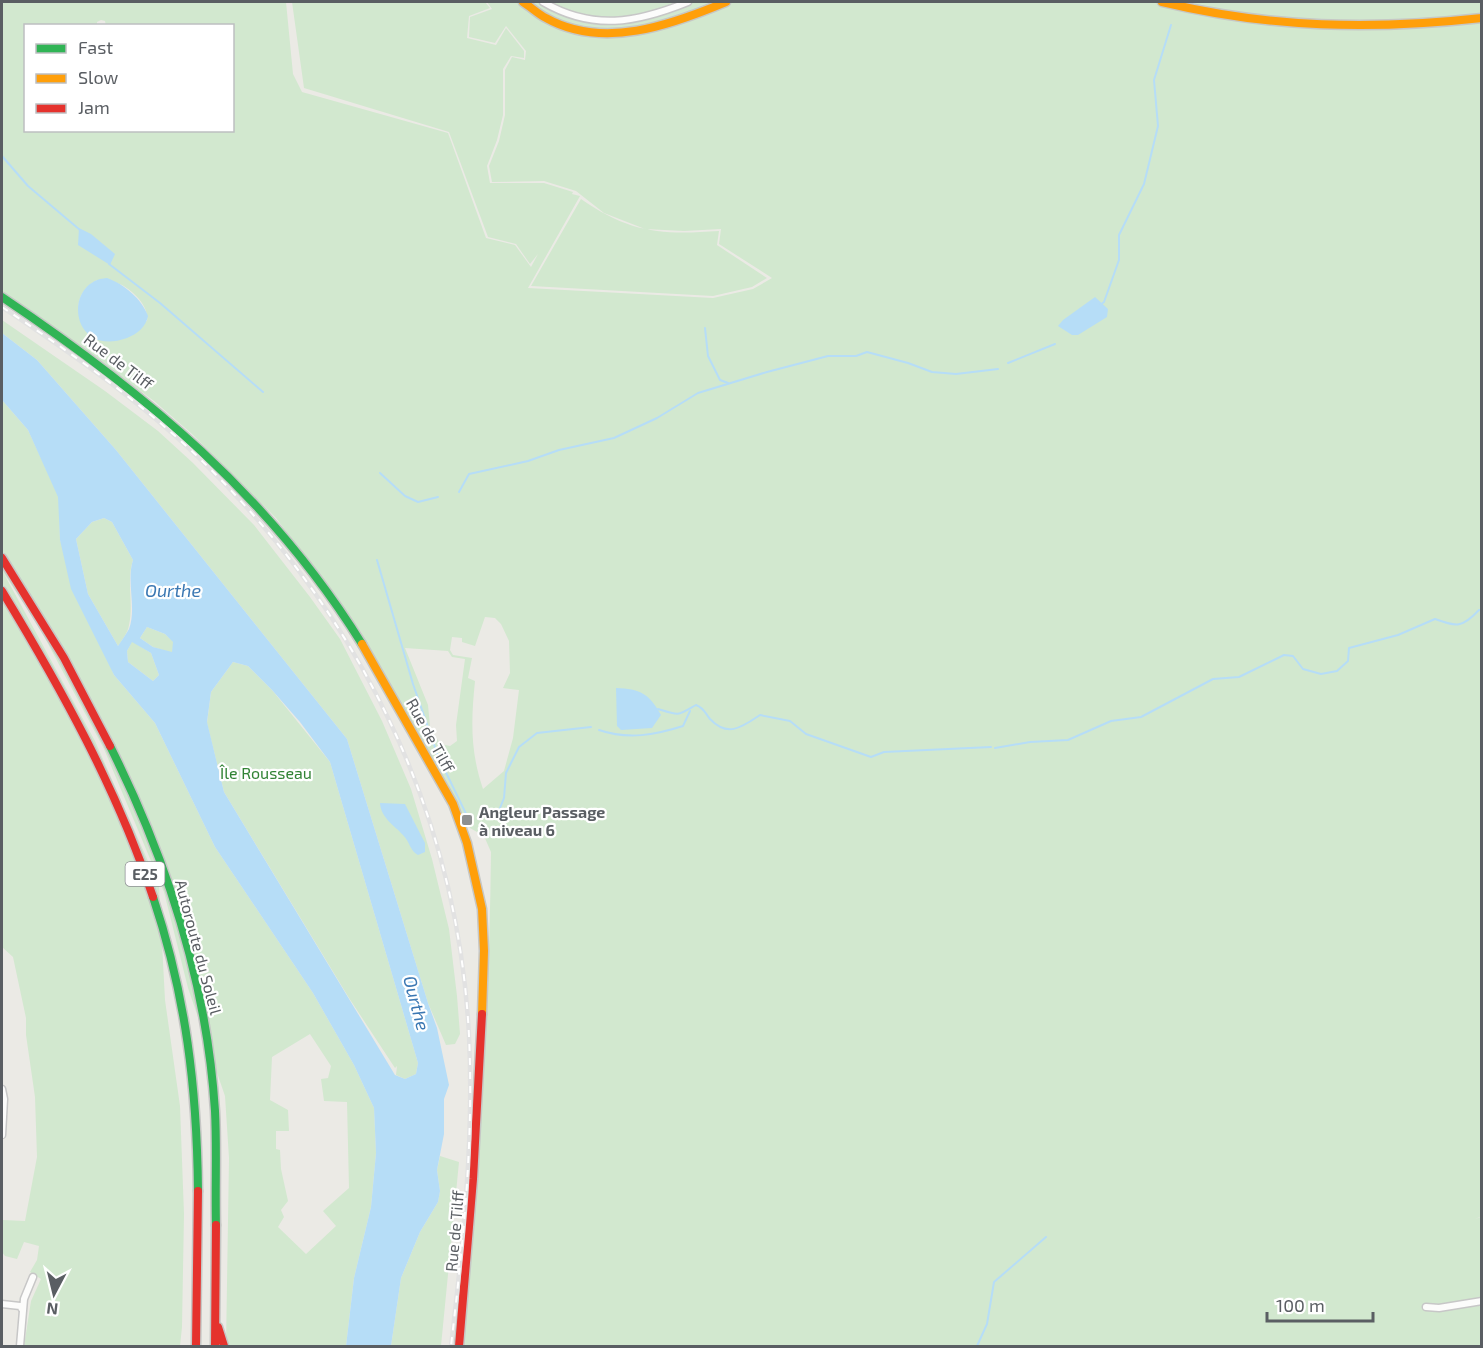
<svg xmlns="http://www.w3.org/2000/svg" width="1483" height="1348" font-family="'Exo 2',sans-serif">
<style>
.green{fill:#d2e8cf;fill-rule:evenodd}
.water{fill:#b6ddf7;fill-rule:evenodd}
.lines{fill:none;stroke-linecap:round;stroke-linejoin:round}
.stream{stroke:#b6ddf7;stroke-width:2}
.street-casing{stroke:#c7c7c7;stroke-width:9}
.fast-casing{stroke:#c6c7c5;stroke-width:11}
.slow-casing{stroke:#c6c7c5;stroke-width:11}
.jam-casing{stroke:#c6c7c5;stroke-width:11}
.street{stroke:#fcfcfb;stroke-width:6}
.fast{stroke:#30b455;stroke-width:8}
.slow{stroke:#ff9f0a;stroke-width:8}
.jam{stroke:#e5322d;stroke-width:8}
.rail-casing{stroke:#e2e2e2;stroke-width:4.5}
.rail{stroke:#fff;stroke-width:2;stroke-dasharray:7;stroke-linecap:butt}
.poi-dot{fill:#8d8f90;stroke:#fff;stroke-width:2}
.labels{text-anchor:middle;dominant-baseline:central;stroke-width:4.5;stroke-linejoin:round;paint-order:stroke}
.shield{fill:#fff;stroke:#8c8e92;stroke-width:1.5}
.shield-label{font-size:15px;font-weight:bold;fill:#5a5e63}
.street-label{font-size:16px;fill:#5a5e63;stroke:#fff}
.park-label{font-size:16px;fill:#318334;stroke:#fff}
.poi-label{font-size:16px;font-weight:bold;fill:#5a5e63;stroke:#fff;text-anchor:start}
.water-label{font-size:18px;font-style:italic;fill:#3b78b3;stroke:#fff}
</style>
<rect width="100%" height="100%" fill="#ebeae5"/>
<path class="green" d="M2,2h284l7,72 9,18 146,41 38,105 29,7 16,22 7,-13 -8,10 -14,-20 -28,-7 -39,-105 -145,-44 -12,-86h193l5,6 -21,8 -2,22 29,7 10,-17 18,23v7l-13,-2 -8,13v46l-6,25 -10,26 3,17h54l29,9 -1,2 8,2 -52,92 185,10 40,-9 19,-11 -53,-34 2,-15 -37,2 -39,-2 -41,-16 -28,-22 -32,-10 -52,1 -3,-16 10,-25 6,-26v-45l7,-13 13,3 1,-9 -20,-25 -11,17 -26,-6 1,-20 22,-8 -5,-7h994l1,1214 -7,3 6,-2v129h-1019c8,-63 12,-126 16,-190 7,-101 12,-202 13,-304l-7,-16 -14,-8 -109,-196 -85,-114 -84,-84 -38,-33 -121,-89 -31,-20zM101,20l4,1 1,5h126v104h-206v-104l71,-1v-3zM97,280c8,2 19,2 25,5 12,7 27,21 25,36l-48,19c-24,-14 -30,-45 -2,-60zM485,617l10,1 6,6 8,17 1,32 -7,15 16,2 -6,48 -9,33 -21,18c-13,-38 -12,-69 -8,-108l-7,-3 4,-20 -19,-3 -3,-5 2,-13 10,1v4l13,4zM405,648l43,3 4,6 13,2 -9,66 1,16 -7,5 -10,-2 -10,-18 -2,-21z
M581,199c49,34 80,36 138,32l-2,14 50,33 -15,9 -39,9 -182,-10z
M2,320l103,71 53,40 35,32 61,62 56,72 30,42 42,82 29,68 21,70 17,70 8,67 3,38 -5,10 -9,1 -18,-42 -81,-264 -231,-289 -79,-90 -35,-27z
M2,400l26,30 31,67 1,43 54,135 41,48 60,124 98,146 41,72 20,43 2,45 -5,54 -17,71 -8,68h-120l3,-188 -4,-62 -37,-108 -24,-96 -60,-143 -66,-124 -35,-53 92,169 64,145 6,114 15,106 4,108 -2,113 -2,19h-156l7,-45 10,-22 -11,-7 7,-12 2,-14 -15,-4 -7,17 -12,-3 -3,-4 1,-32 22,1 12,-64 -2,-60 -9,-62v-17l-13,-61 -11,-10zM310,1034l21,32 -3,12 -7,1 3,22 23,1 2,86 -26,23 13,15 -30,28 -28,-27 6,-10 -3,-7 7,-9 -7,-32 -1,-19 -4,-1v-18h13l-1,-21 -18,-10 2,-43z
M104,518l8,4 21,38c-7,21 1,43 -4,65 -1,8 -7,15 -11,21l-30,-52 -12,-55 16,-17z
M147,627l18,7 9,8 -2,11 -19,-6 -13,-9z
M132,641l19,12 8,22 -6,6 -25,-19 -1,-11z
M233,662l15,4 24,24 58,72 88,301 -2,11 -11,5 -9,-4 1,-9 -2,2 -46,-70 -125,-206 -17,-69 4,-31z
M440,1156l19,6 -18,184h-50l10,-68 19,-46 18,-30 2,-11 -3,-21z"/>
<path class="water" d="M79,228l12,6 24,20 -5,11 -32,-20z
M107,278c17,6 35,21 41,38 -2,11 -11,18 -21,22 -57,21 -65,-57 -20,-60z
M1095,297l13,12 -1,8 -29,18h-6l-14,-9 5,-6z
M2,333l35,27 79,90 231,289 81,264 9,25 12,57 -5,14v35l-7,36 3,21 -2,11 -18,30 -19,46 -10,68h-45l8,-68 17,-71 5,-54 -2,-45 -20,-43 -41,-72 -98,-146 -60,-124 -41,-48 -43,-86 -11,-49 -2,-43 -30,-67 -26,-30zM104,518l8,4 21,38c-7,22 4,48 -4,69 -3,5 -7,11 -11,17l-30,-52 -12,-55 16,-17zM147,627l18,7 8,8 -1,10 -19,-5 -13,-9zM132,642l19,11 8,22 -6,6 -25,-19 -1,-11zM233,662l15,4 24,24 28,32 30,40 88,301 -2,11 -11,5 -10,-4 -171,-283 -17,-70 4,-30z
M616,688c24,1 33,5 45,27l-9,13 -31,2 -4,-4z
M380,803l25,1 20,39v9l-7,3c-8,-4 -8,-13 -15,-20 -9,-10 -22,-17 -23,-32z"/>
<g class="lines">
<path class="stream" d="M2,156l26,30 52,44
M109,264l51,39 103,89
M1100,305l4,-3 15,-42v-25l25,-51 14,-58 -4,-46 17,-55
M705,328l3,28 12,24 8,3
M1008,363l47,-19
M380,473l25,23 13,6 20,-5
M459,492l10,-18 59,-13 31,-11 55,-12 43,-20 41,-25 69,-21 61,-16h28l11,-4 41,11 24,9 24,2 42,-5
M377,560l36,124 25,72 33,68
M658,709c22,7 19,7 38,-4 8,3 9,8 14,14 18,19 32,8 50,-4l30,6 16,13 65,23 13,-5 107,-5
M599,730c29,10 56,5 84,-4l7,-15
M995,748l35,-6 38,-2 43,-19 30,-4 72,-38 26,-2 45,-22 9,1 10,13 18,5 16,-3 11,-10 1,-13 49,-13 37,-16c22,8 27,9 44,-9h3
M488,817l10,-4 6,-15 2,-25 13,-26 18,-14 54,-6
M977,1346l10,-22 7,-42 52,-45"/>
<g class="street-casing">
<path id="street" d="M543,2c50,29 93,21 145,0
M2,1089l2,10 -2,36
M2,1304l18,2 2,3
M1426,1307l13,1 43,-7
M20,1346l4,-47 9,-22"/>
</g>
<g class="fast-casing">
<path id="fast" d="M2,297c142,95 269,200 360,347
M110,746c57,114 97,238 105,365 2,38 0,76 1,114
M153,897c33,99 44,191 45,294"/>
</g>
<g class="slow-casing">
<path id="slow" d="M523,2c8,5 15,12 23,16 57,32 125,7 180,-16
M1162,2c108,26 210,28 320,16
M362,644l91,160 14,39 15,66 2,42 -2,63"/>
</g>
<g class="jam-casing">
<path id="jam" d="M2,558l62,100 46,88
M2,591c59,97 115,198 151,306
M218,1327l6,19
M196,1346l2,-155
M215,1346l1,-121
M459,1346l14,-167 9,-165"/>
</g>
<use href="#street" class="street"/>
<use href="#fast" class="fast"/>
<use href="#slow" class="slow"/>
<use href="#jam" class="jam"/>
<g class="rail-casing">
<path id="rail" d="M2,307c68,45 139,95 198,152 159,154 258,355 269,577 5,104 -6,208 -18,310"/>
</g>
<use href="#rail" class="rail"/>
</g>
<rect class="poi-dot" x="461" y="814" width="12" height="12" rx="3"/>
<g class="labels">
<rect class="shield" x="125.5" y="862" width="39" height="24" rx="4.5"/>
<g class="shield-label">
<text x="145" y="874">E25</text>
</g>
<g class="street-label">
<text transform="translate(119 361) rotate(37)">Rue de Tilff</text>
<text transform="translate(431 735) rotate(61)">Rue de Tilff</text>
<text transform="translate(199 947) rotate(75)">Autoroute du Soleil</text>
<text transform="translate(454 1231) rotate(-85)">Rue de Tilff</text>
</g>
<g class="park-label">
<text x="266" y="772">Île Rousseau</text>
</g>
<g class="poi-label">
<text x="479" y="811">Angleur Passage<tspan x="479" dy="18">à niveau 6</tspan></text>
</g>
<g class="water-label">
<text x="173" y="590">Ourthe</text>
<text transform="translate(417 1003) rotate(75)">Ourthe</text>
</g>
</g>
<rect width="1483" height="1348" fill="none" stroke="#5a5e63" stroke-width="6"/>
<rect x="24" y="24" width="210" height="108" fill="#ffffff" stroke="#bdbfc1" stroke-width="1.5"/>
<rect x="36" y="44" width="30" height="9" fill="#30b455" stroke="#bdbfc1" stroke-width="1.5"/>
<text x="78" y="54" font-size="18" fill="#5a5e63">Fast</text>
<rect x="36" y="74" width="30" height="9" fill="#ff9f0a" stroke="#bdbfc1" stroke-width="1.5"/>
<text x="78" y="84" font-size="18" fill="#5a5e63">Slow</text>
<rect x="36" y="104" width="30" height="9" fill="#e5322d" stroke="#bdbfc1" stroke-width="1.5"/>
<text x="78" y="114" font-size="18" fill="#5a5e63">Jam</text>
<g transform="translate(54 1294) rotate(187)" stroke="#ffffff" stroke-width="4.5" paint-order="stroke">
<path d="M0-4.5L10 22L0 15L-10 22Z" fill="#5a5e63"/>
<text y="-9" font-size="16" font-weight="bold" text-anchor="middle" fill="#5a5e63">N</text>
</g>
<path d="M1267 1312v9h106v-9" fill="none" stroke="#5a5e63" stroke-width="3"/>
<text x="1276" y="1312" font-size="18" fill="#5a5e63" stroke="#ffffff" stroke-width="4.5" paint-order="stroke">100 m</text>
</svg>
